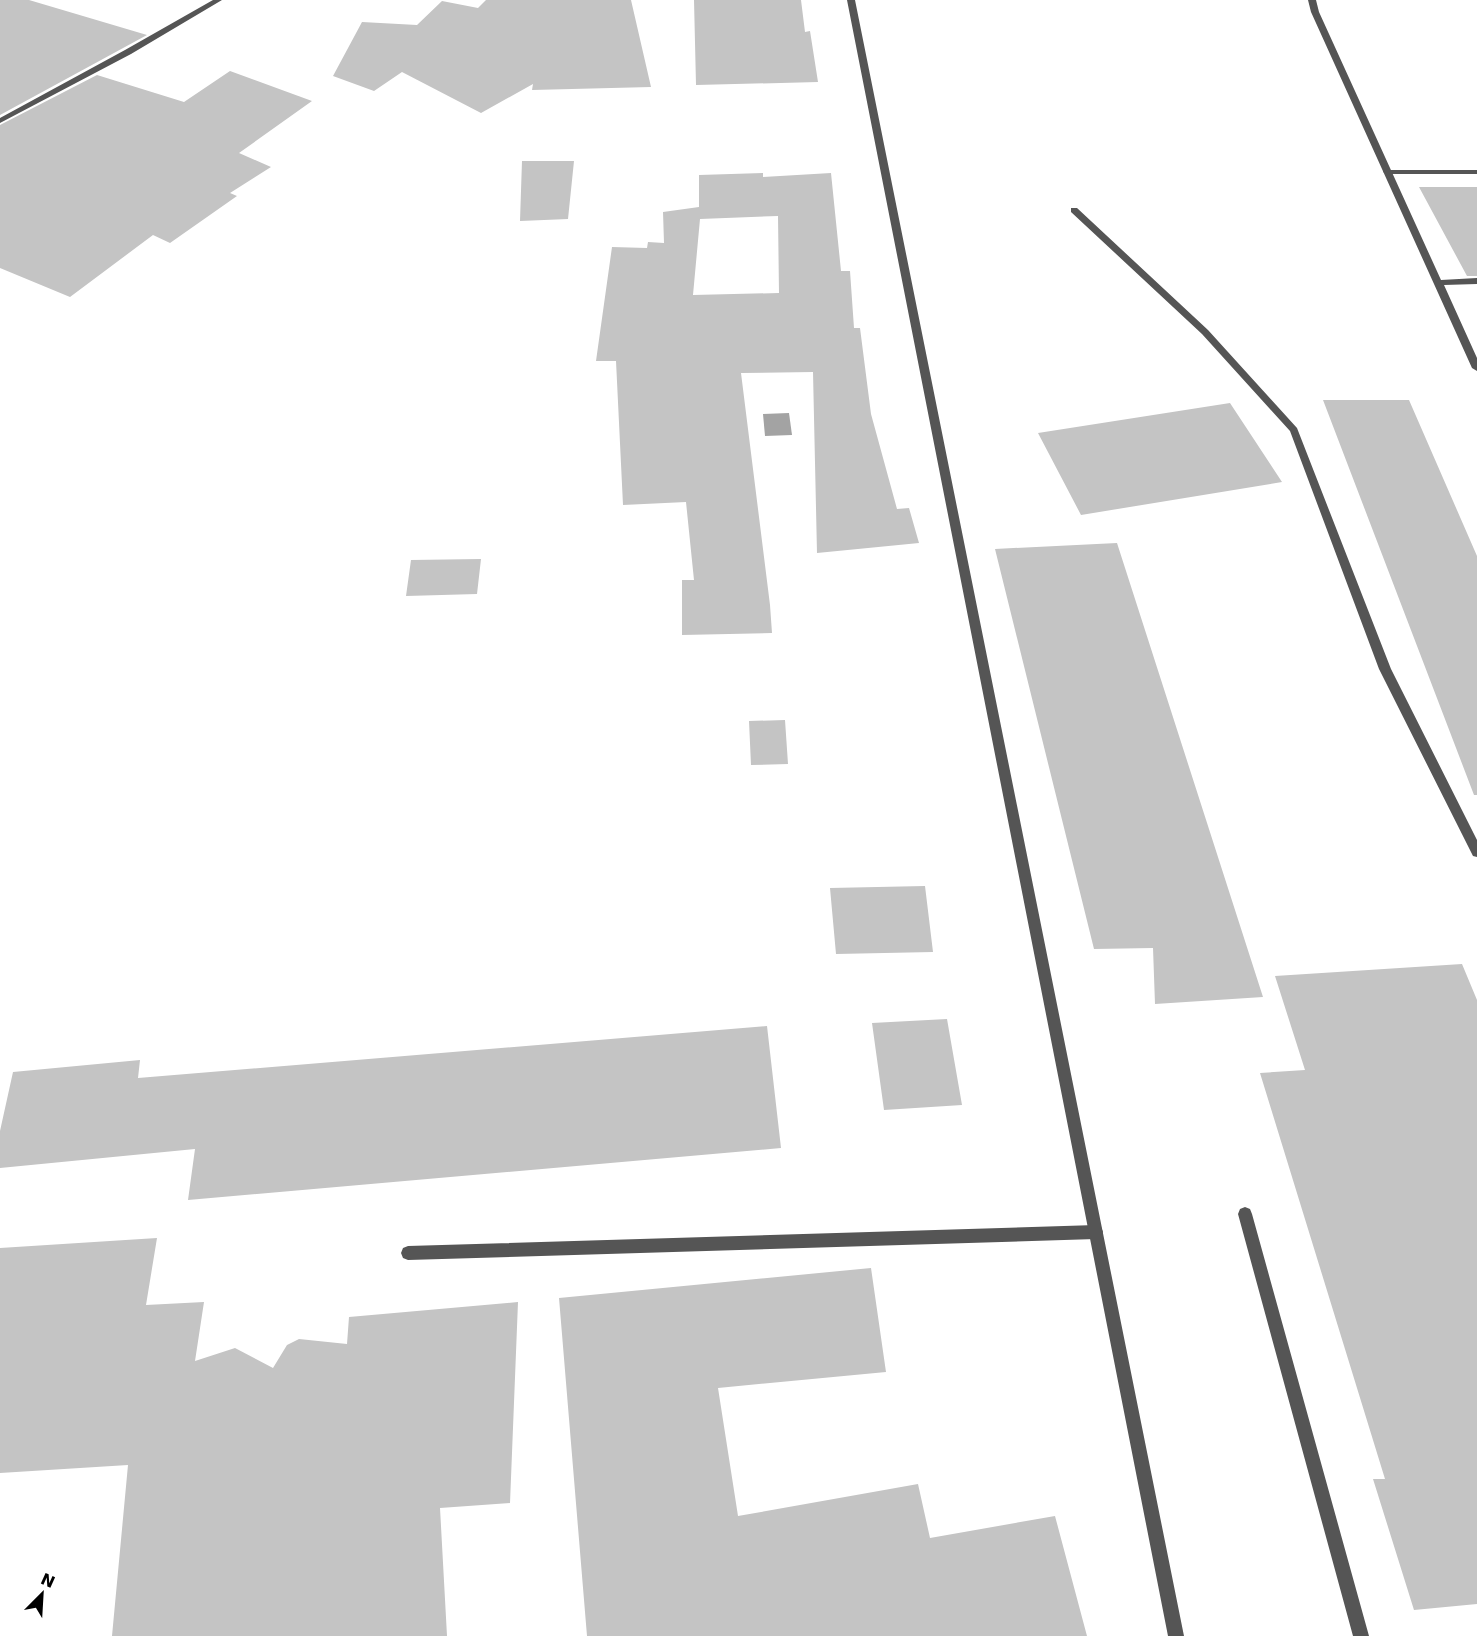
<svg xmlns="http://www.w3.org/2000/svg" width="1477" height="1636" font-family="'DejaVu Sans',sans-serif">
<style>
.water{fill:#a3a3a3}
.building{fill:#c4c4c4;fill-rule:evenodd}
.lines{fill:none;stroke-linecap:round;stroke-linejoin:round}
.service{fill:#555;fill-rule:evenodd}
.minor{fill:#555;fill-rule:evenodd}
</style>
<rect width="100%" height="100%" fill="#fff"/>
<path class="water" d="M789,413l3,22 -27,1 -2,-22z"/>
<path class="building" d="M0,0h29l118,35 -147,80z
M486,0h145l20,87 -119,3 1,-6 -52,29 -79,-41 -28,19 -41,-15 29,-54 55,3 25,-24 36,7z
M694,0h107l4,32 5,-1 8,51 -122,3z
M230,71l82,30 -73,52 32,14 -41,26 7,3 -67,47 -17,-8 -83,62 -70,-29v-143l97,-50 87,27z
M522,161h52l-6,58 -48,2z
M763,173v4l68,-4 10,98h9l4,57h6l11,86 26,95 12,-1 10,35 -102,10 -4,-181 -72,1 29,232 2,28 -90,2v-55h12l-8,-78 -63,3 -7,-144h-20l16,-114 35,1 1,-6 16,1 -1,-31 36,-5v-32zM778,216l1,77 -86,2 7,-76z
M1419,187h58v89h-10z
M1323,400h86l68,156v239h-3z
M1230,403l52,79 -201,33 -43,-82z
M1117,543l146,454 -108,7 -2,-56 -59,1 -99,-400z
M481,559l-4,35 -71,2 5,-36z
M785,720l3,44 -37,1 -2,-44z
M925,886l8,66 -97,2 -6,-66z
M1462,964l15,36v604l-63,6 -41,-131h12l-125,-406 45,-3 -30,-94z
M947,1019l15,86 -78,5 -12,-87z
M767,1026l14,122 -593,52 7,-51 -195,19v-37l13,-59 127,-12 -2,18z
M157,1238l-11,67 58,-3 -9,59 40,-13 38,20 14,-23 12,-6 48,5 2,-27 169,-15 -8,201 -70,5 7,128h-335l16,-171 -128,8v-225z
M871,1268l15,104 -168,16 20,128 180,-32 12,54 125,-22 32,120h-500l-28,-338z"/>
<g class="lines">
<path class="service" d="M1384,170h93v4h-90l-4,-2z
M1071,208h6l131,122 89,98 94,241 86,171v17l-4,-1 -94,-187 -89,-238 -88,-97 -131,-122z
M1245,1207l5,2 2,5 117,422h-16l-115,-422 2,-5z
M1096,1225l5,2 2,5 -2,5 -5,2 -688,21 -5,-2 -2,-5 2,-5 5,-2z"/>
<path class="minor" d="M213,0h9l-91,54 -131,69v-5l125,-68z
M847,0h8l329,1636h-16z
M1308,0h8l3,12 122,268 36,-2v6l-33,1 33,73v13l-5,-3 -161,-356z"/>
</g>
<g transform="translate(42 1594) rotate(24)" stroke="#ffffff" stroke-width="4.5" paint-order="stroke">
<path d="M0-4.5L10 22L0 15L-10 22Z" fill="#000000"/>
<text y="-9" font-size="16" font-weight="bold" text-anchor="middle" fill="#000000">N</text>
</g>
</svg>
